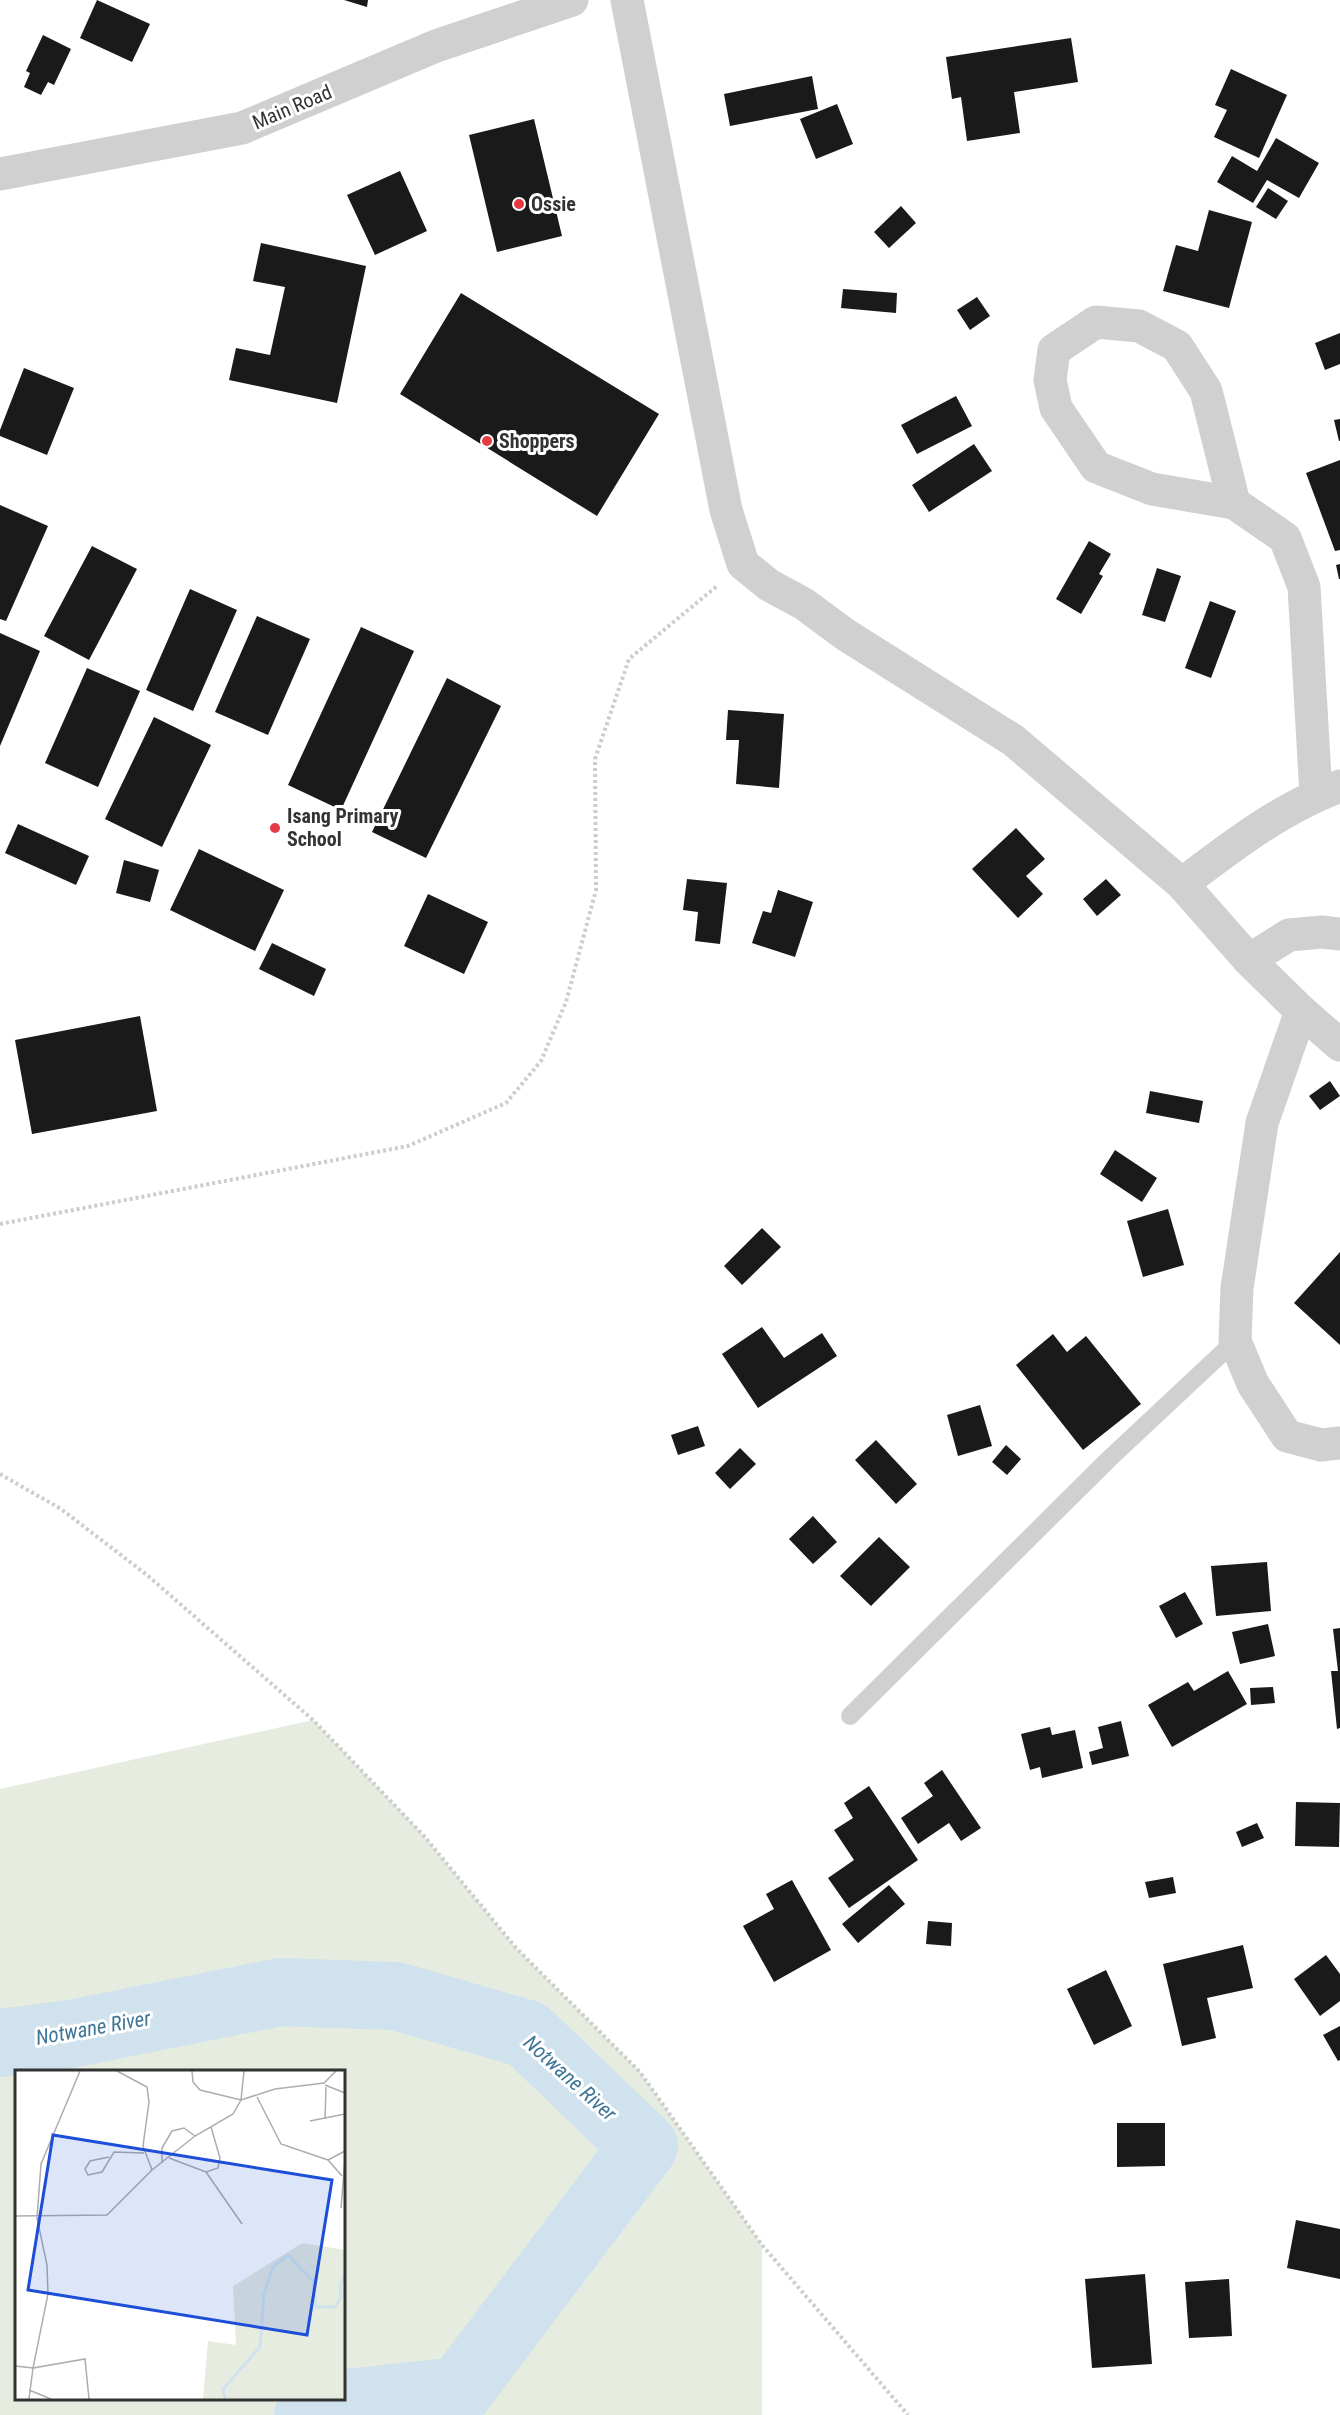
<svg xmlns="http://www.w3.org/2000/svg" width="1340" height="2415" font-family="'Roboto Condensed',sans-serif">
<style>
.green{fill:#e6ecdf;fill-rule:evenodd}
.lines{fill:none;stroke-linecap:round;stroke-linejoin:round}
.river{stroke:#cfe2ee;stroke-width:68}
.building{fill:#1a1a1a}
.path{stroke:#cdcdcd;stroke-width:4;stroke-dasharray:3 3;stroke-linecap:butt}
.service{stroke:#d0d0d0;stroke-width:18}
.minor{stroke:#d0d0d0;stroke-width:33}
.tertiary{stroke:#d0d0d0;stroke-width:33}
.poi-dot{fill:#e63946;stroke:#fff;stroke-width:2}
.labels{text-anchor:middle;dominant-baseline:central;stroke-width:6;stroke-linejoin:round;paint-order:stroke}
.street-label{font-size:20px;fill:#333;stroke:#fff}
.poi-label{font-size:20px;font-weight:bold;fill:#333;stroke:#fff;text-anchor:start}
.water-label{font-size:21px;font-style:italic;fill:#3f7597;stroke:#fff}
.inset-river{fill:none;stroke:#cfe2ee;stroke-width:3}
.inset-road{fill:none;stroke:#adadad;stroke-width:1.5}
.view{fill:#1d4ed8;fill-opacity:0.15;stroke:#1d4ed8;stroke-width:3}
.inset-edge{fill:none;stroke:#333;stroke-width:3}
</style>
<rect width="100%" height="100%" fill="#fff"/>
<path class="green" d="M313,1720l111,116 92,112 124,124 122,173v170h-762v-626zM16,2072h328v326h-328z"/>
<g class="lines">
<path class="river" d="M0,2043l70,-9 210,-42 115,4 132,38 117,112 -185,245 -132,14 -19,10"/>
</g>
<path class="building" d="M97,0l53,24 -18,38 -52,-24z
M344,0h24l-1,7z
M43,35l28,14 -17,36 -6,-3 -7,13 -17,-8 6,-14 -4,-2z
M1071,38l7,44 -64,10 6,41 -53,8 -6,-44 -9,2 -6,-42z
M1231,69l56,26 -28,63 -45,-21 13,-27 -12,-5z
M812,76l6,33 -88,17 -6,-32z
M837,104l16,40 -37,15 -16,-40z
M534,119l28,117 -65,16 -28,-117z
M1276,138l43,25 -20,35 -32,-18 -14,23 -36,-21 15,-26 25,15z
M400,171l27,60 -52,24 -28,-60z
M1268,188l20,13 -12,18 -20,-12z
M901,206l15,17 -27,25 -15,-16z
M1209,210l43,12 -23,86 -66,-17 13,-46 22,6z
M261,243l105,23 -29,137 -108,-23 7,-32 34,7 15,-68 -32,-6z
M843,289l54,4 -1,20 -55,-5z
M461,293l198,121 -62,102 -197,-122z
M977,297l13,19 -20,14 -13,-20z
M1340,333v31l-15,6 -10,-27z
M24,368l50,20 -27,67 -47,-19v-6z
M956,396l16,30 -55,28 -16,-29z
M1340,419v22h-1l-5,-21z
M974,444l18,27 -63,41 -17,-27z
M1340,460v90l-5,1 -29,-78z
M0,505l48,21 -42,95 -6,-2z
M1089,541l22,13 -12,20 4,2 -22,38 -25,-15z
M92,546l45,23 -48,91 -45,-24z
M1340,564v15h-1l-3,-14z
M1157,568l24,8 -16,46 -23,-7z
M190,589l47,21 -44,101 -47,-21z
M1210,601l26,10 -25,67 -26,-10z
M257,616l53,23 -42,96 -53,-23z
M361,627l53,24 -73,159 -53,-25z
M0,633l40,18 -40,95z
M87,668l53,23 -42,96 -53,-24z
M447,678l54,28 -75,152 -54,-26z
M728,710l56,4 -5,74 -43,-4 3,-44h-13z
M154,717l57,28 -49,102 -57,-28z
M18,824l71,32 -13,29 -71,-32z
M1016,828l29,31 -19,17 17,18 -25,24 -46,-49z
M199,849l85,41 -29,61 -85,-41z
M124,860l35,10 -9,32 -34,-9z
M687,879l40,4 -7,61 -25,-3 3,-29 -15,-2z
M1106,879l15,16 -24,21 -14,-17z
M778,890l35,12 -18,55 -43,-14 11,-32 8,2z
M428,894l60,28 -24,52 -60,-28z
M272,943l54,26 -12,27 -55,-27z
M140,1016l17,95 -125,23 -17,-94z
M1330,1081l10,15 -20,14 -11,-14z
M1150,1091l53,10 -4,22 -53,-10z
M1115,1150l42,28 -15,24 -42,-28z
M1168,1209l16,56 -41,12 -16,-56z
M762,1228l19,19 -39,38 -18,-19z
M1340,1252v93l-46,-42z
M762,1327l22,31 38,-25 15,23 -79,52 -36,-54z
M1053,1334l14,18 19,-16 55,68 -58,46 -67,-85z
M980,1405l12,41 -34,10 -11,-41z
M698,1426l7,20 -27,9 -7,-20z
M876,1440l41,44 -21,20 -41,-44z
M1006,1445l15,14 -14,16 -15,-13z
M740,1448l16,16 -26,25 -15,-16z
M813,1516l24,26 -24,22 -24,-25z
M879,1537l31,30 -39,39 -31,-30z
M1267,1562l4,49 -55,5 -5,-50z
M1185,1592l18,32 -27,14 -17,-32z
M1268,1624l7,32 -35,8 -8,-32z
M1340,1628v100l-3,1 -6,-58h7l-5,-42z
M1228,1671l19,33 -75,43 -24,-42 40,-23 6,9z
M1273,1687l2,16 -24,2 -1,-17z
M1121,1721l8,35 -37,9 -3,-13 14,-4 -5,-21z
M1050,1727l2,8 23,-5 8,38 -41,10 -2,-11 -10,3 -9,-36z
M942,1770l39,58 -20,13 -12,-18 -31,21 -17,-26 32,-22 -9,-13z
M869,1786l49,74 -69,48 -21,-30 26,-18 -20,-30 19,-12 -9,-15z
M1296,1802l44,1 -1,44 -44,-1z
M1257,1823l7,15 -22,9 -6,-15z
M1173,1877l3,16 -27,5 -4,-16z
M792,1880l39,70 -57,32 -31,-56 31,-17 -8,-15z
M889,1885l16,19 -47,39 -16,-19z
M928,1921l24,2 -1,23 -25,-2z
M1243,1945l10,43 -46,10 9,40 -34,8 -19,-82z
M1326,1955l14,19v27l-20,15 -26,-37z
M1106,1970l26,56 -38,19 -27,-56z
M1340,2026v34l-2,1 -15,-26z
M1117,2123h48v43l-48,1z
M1296,2220l44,9v50l-53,-11z
M1145,2274l7,90 -60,4 -7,-89z
M1229,2279l3,57 -43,2 -4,-56z"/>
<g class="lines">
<path class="path" d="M0,1224l408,-78 98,-43 35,-42 25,-59 30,-112 -1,-131 34,-100 88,-73
M0,1474l61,35 86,66 166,145 111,116 92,112 124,124 122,173 146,170"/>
<path class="service" d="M850,1716l259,-257 126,-118"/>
<path class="minor" d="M627,0l99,510 17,54 26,21 35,19 42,31 167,105 169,144 67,76 52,51 39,34
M1234,503l-28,-112 -29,-45 -38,-20 -43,-4 -42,28 -4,30 6,28 40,59 56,22 82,14 51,35 19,49 12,208
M1182,884c50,-38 99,-76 158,-98
M1249,960l40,-25 33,-3 18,2
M1301,1011l-39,112 -25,165 -2,53 18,43 34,52 34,9 19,-2"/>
<path class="tertiary" d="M0,174l242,-46 194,-82 136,-46"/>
</g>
<g class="poi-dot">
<circle cx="519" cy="204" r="6"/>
<circle cx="487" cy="441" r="6"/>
<circle cx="275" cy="828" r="6"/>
</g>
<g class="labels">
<g class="street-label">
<text transform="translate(292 107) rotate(-23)">Main Road</text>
</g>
<g class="poi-label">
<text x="531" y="204">Ossie</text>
<text x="499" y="441">Shoppers</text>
<text x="287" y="816">Isang Primary<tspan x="287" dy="23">School</tspan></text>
</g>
<g class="water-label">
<text transform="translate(93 2028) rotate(-10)">Notwane River</text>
<text transform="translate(570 2078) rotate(42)">Notwane River</text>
</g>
</g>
<g transform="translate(15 2070)">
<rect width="330" height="330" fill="#fff"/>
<path d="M287,173l43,7v149h-142l5,-58 28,4 -3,-59z" fill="#e6ecdf"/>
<path class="inset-river" d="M210,329l-2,-10 37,-42 4,-53 9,-27 15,-12 25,26 3,26h19l6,-10 -1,-11 5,-11"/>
<path class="inset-road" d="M65,1l-39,93 -4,54 10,47 1,29 -15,74 52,-9 4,40M102,1l30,16 2,15 -6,44 9,24M177,1l1,11 7,8 41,10 34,-11 49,-6 12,-12M310,15l20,8M242,27l24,47 47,16 14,16M310,49l1,-32M295,51l35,-7M94,87l-19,4 -5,8 3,6 14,-3 12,-20 30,1M154,88l37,14 12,-4 2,-10 -9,-31M313,90l17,-9M147,93v-15l10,-17 12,-3 11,8M191,102l36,52M0,110v42M326,138l4,-49M0,146l92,-1 45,-45 43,-34 38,-22 8,-14 3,-29M0,296l18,2 -4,31M14,320l22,9"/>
<path class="view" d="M38,65l279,45 -25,155 -279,-45z"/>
<rect width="330" height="330" class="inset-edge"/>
</g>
</svg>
